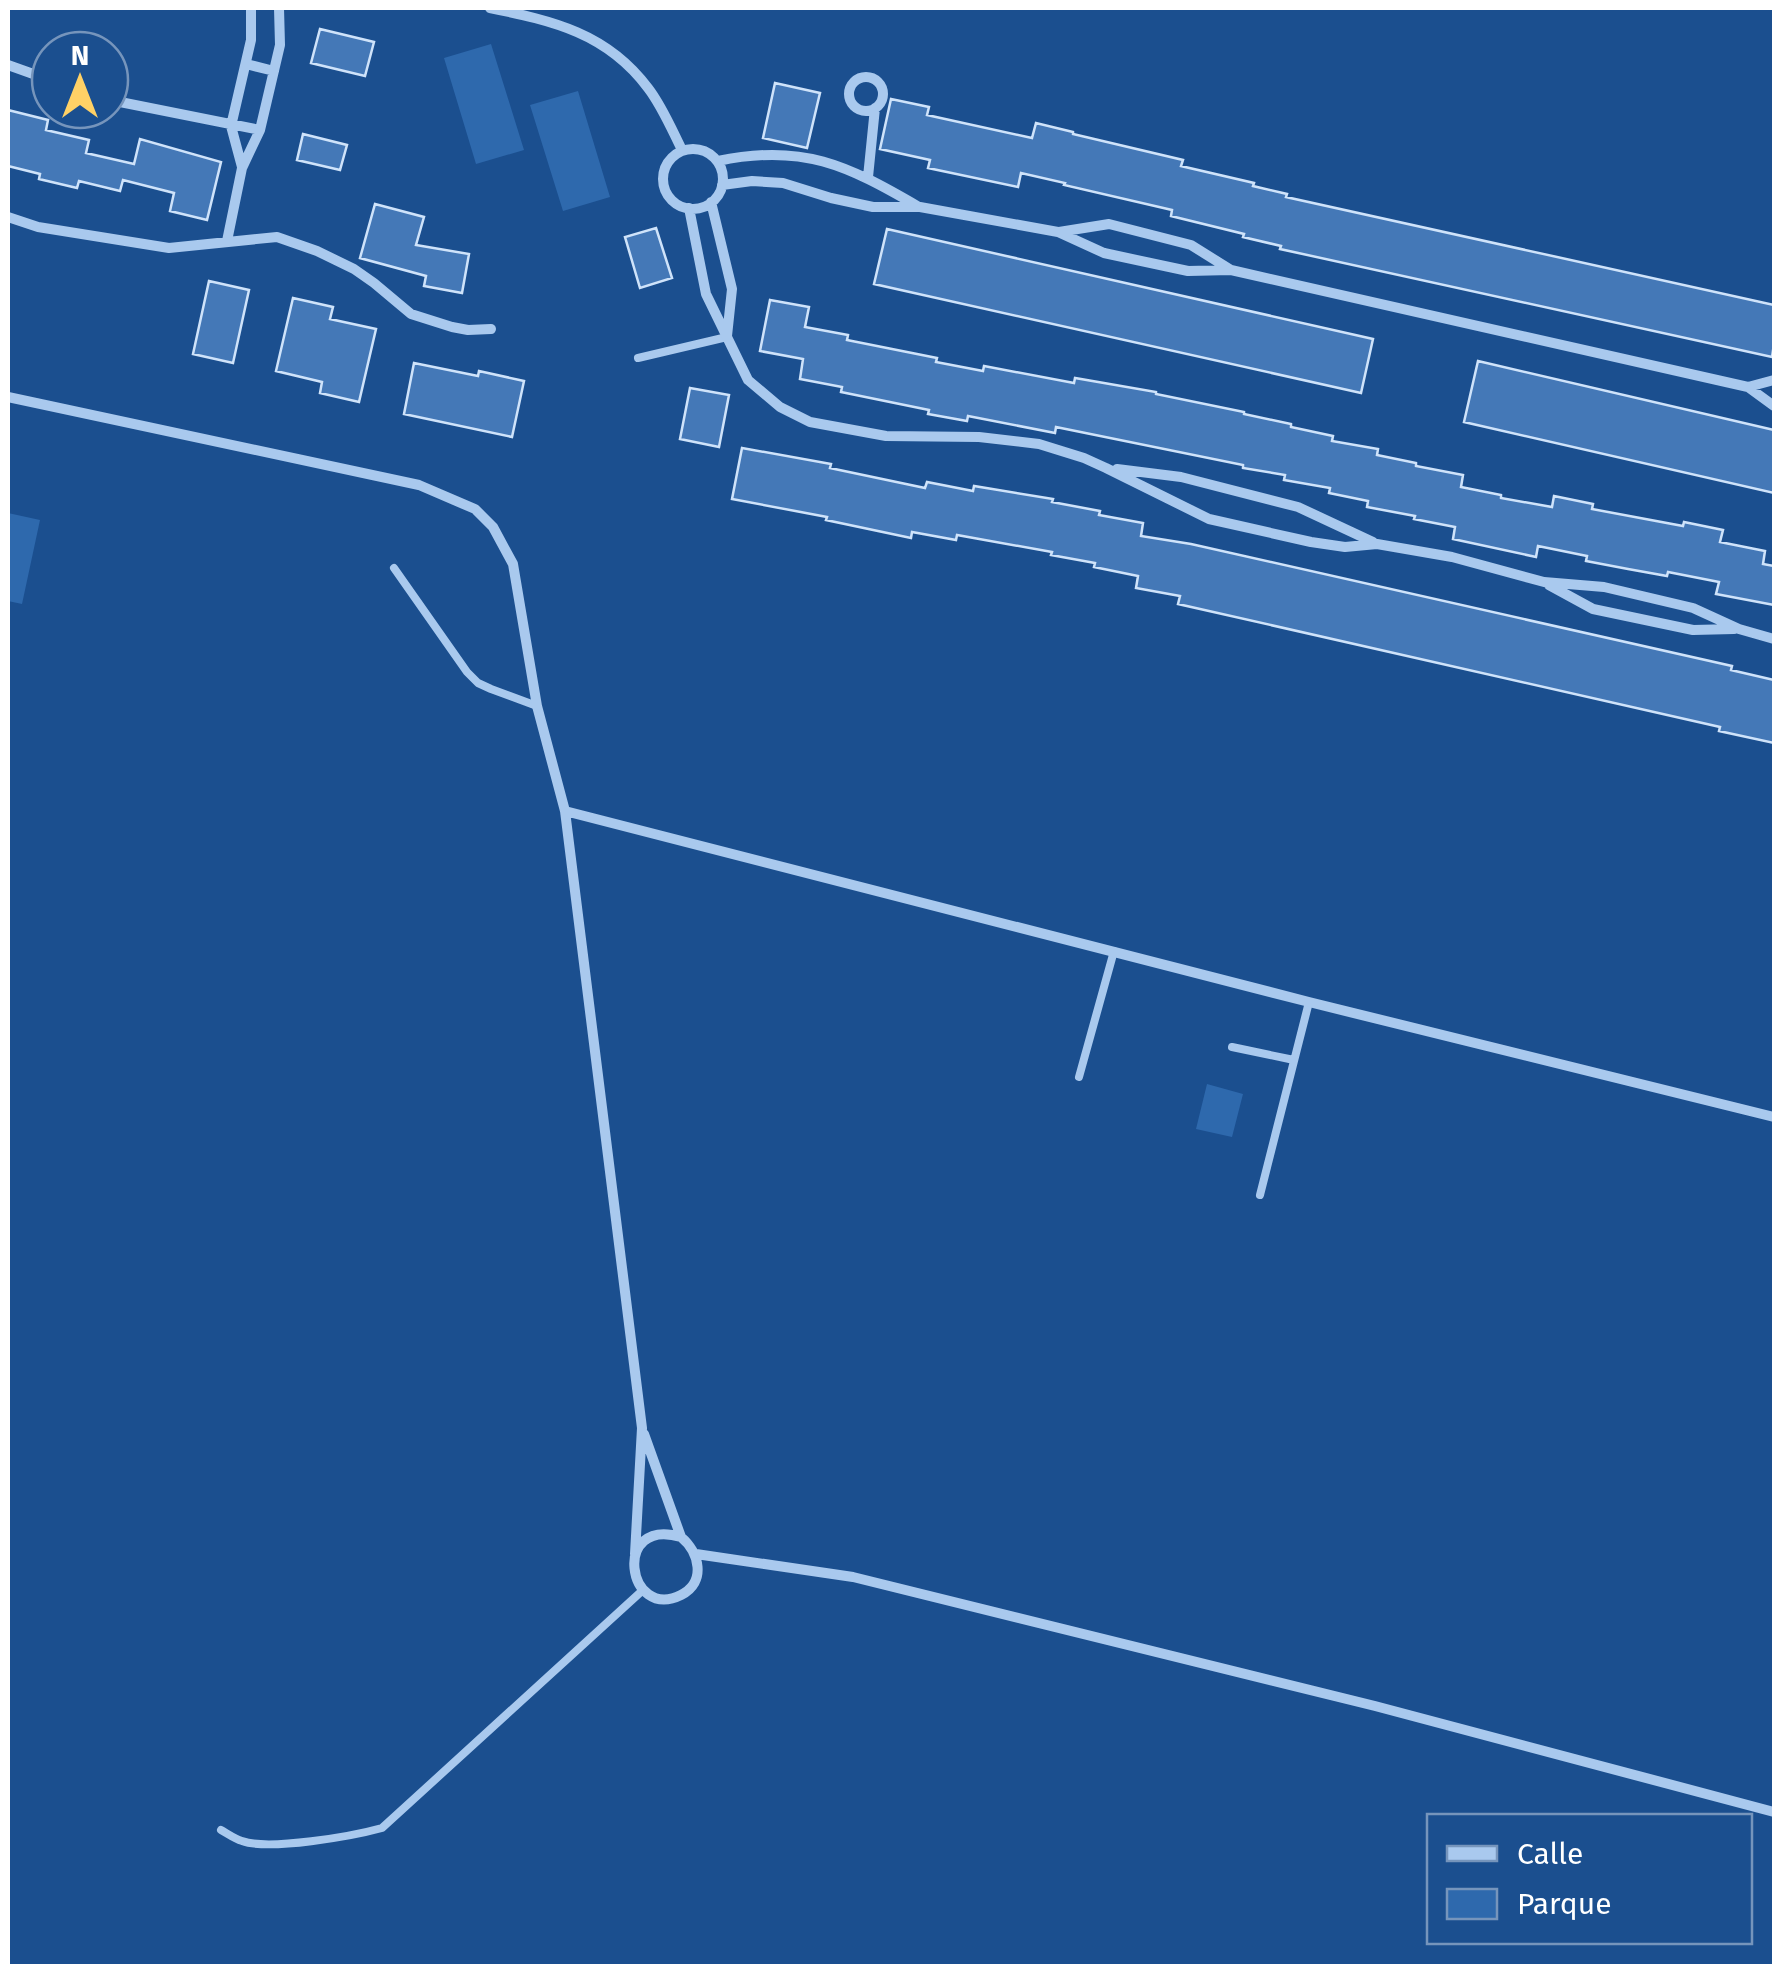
<svg xmlns="http://www.w3.org/2000/svg" width="1782" height="1974" font-family="'Fira Sans',sans-serif">
<style>
.green{fill:#2e69ad}
.building{fill:#4478b7;stroke:#cfe3fa;stroke-width:2.5}
.lines{fill:none;stroke-linecap:round;stroke-linejoin:round}
.service{stroke:#a9c9ee;stroke-width:8}
.minor{stroke:#a9c9ee;stroke-width:10}
</style>
<rect width="100%" height="100%" fill="#1b4f8f"/>
<path class="green" d="M491,44l33,106 -48,14 -32,-106z
M578,91l32,106 -47,14 -33,-106z
M8,513l32,7 -18,84 -14,-3z
M1207,1084l36,10 -11,43 -36,-8z"/>
<path class="building" d="M320,29l54,13 -9,34 -54,-13z
M775,83l45,10 -13,55 -44,-10z
M891,99l38,8 -2,8 105,23 4,-15 37,9v2l110,26 -2,6 73,17 -1,3 34,8 -1,3 488,108v39l-2,13 -492,-108 1,-3 -38,-9 1,-3 -73,-18 1,-6 -108,-25 1,-2 -44,-10 -3,14 -90,-19 2,-8 -50,-11z
M8,110l40,10 -2,10 43,10 -3,13 48,11 6,-25 81,23 -14,58 -37,-9 4,-18 -51,-13 -3,11 -41,-10 -2,7 -38,-9 1,-5 -32,-8z
M303,134l44,11 -7,25 -43,-10z
M375,204l49,13 -8,28 53,9 -7,39 -38,-7 2,-10 -66,-18z
M656,228l16,50 -32,10 -15,-51z
M887,229l486,110 -12,54 -487,-109z
M209,281l40,9 -16,73 -40,-9z
M293,298l40,9 -3,12 46,10 -17,73 -39,-9 2,-11 -46,-11z
M770,300l39,7 -4,20 43,8 -1,5 90,18 -1,4 47,9 1,-5 90,17 1,-5 81,14v2l88,18v2l47,10v3l42,9 -1,5 46,8 -1,6 39,8v3l47,9 -2,12 40,8v3l51,9 2,-11 39,8 -1,5 91,17 1,-4 39,8 -3,12 45,9 -2,13 11,2v39l-58,-11 3,-12 -51,-10 -1,4 -39,-7 -42,-8 1,-5 -49,-10 -2,11 -83,-18 2,-12 -41,-8 1,-3 -48,-9 1,-6 -39,-8 1,-5 -46,-8 1,-5 -42,-7v-3l-187,-38 -1,6 -87,-17 -1,5 -39,-7 1,-4 -88,-18 1,-5 -42,-8 3,-20 -43,-8z
M1478,361l296,69v63l-310,-71z
M414,363l64,13 1,-5 45,10 -12,56 -108,-23z
M690,388l39,7 -10,52 -39,-8z
M742,448l89,16 -1,4 95,20 2,-6 46,9 1,-5 79,13 -1,3 48,9 -1,4 44,8 -2,13 50,8 541,122 -1,4 43,10v63l-55,-12 1,-4 -542,-123 2,-8 -44,-8 2,-12 -44,-9 1,-4 -44,-8 1,-3 -95,-17 -1,5 -44,-8 -1,6 -85,-18 1,-3 -95,-18z"/>
<g class="lines">
<path class="service" d="M638,358l89,-21
M394,568l73,104 11,11 13,6 46,17
M1232,1047l62,13
M1079,1077l35,-126
M1260,1195l49,-193
M221,1830c7,4 14,9 21,11 27,10 111,-5 140,-13l261,-238"/>
<path class="minor" d="M490,8c63,13 117,25 158,80 14,18 24,42 34,62
M246,64l28,7
M8,65l42,15
M849 94a17 17 0 1 1 34 0a17 17 0 1 1-34 0Z
M110,100l150,30
M663 179a30 30 0 1 1 60 0a30 30 0 1 1-60 0Z
M718,161c84,-18 129,4 201,46
M242,167l-11,-41 20,-86v-32
M868,177l7,-69
M722,185l30,-4 31,2 48,15 42,9h47l138,25 46,21 84,18 43,-1 517,117 26,19
M711,202l21,87 -5,47
M689,208l17,86 42,86 32,27 30,15 76,14 93,1 60,7 45,14 22,10 103,51 102,23 34,5 32,-3 75,13 92,25 60,5 89,21 46,21 35,10
M8,217l30,10 131,21 108,-11 40,14 37,18 20,14 37,31 41,13 16,3 23,-1
M1059,232l50,-8 82,21 40,25
M227,241l15,-73 18,-38 20,-85 -1,-37
M1748,387l26,-7
M8,397l411,88 56,24 18,18 20,37 24,142 28,105 77,617 -7,126
M1117,469l64,8 117,30 75,35
M1549,585l44,24 100,21 41,-1
M565,811l744,191 465,115
M644,1434l37,103c18,15 26,45 0,58 -54,27 -70,-79 0,-58
M696,1554l157,23 522,129 399,106"/>
</g>
<rect width="1782" height="1974" fill="none" stroke="#ffffff" stroke-width="20"/>
<rect x="1427" y="1814" width="325" height="130" fill="#1b4f8f" stroke="#7695bc" stroke-width="2.5"/>
<rect x="1447" y="1846" width="50" height="15" fill="#a9c9ee" stroke="#7695bc" stroke-width="2.5"/>
<text x="1517" y="1864" font-size="30" fill="#ffffff">Calle</text>
<rect x="1447" y="1889" width="50" height="30" fill="#2e69ad" stroke="#7695bc" stroke-width="2.5"/>
<text x="1517" y="1914" font-size="30" fill="#ffffff">Parque</text>
<g transform="translate(80 80)"><circle r="48" fill="#1b4f8f" stroke="#7695bc" stroke-width="2.5"/>
<path d="M0-8L18 38L0 25L-18 38Z" fill="#ffd166"/>
<text y="-15" font-size="28" font-weight="bold" text-anchor="middle" fill="#ffffff">N</text>
</g>
</svg>
